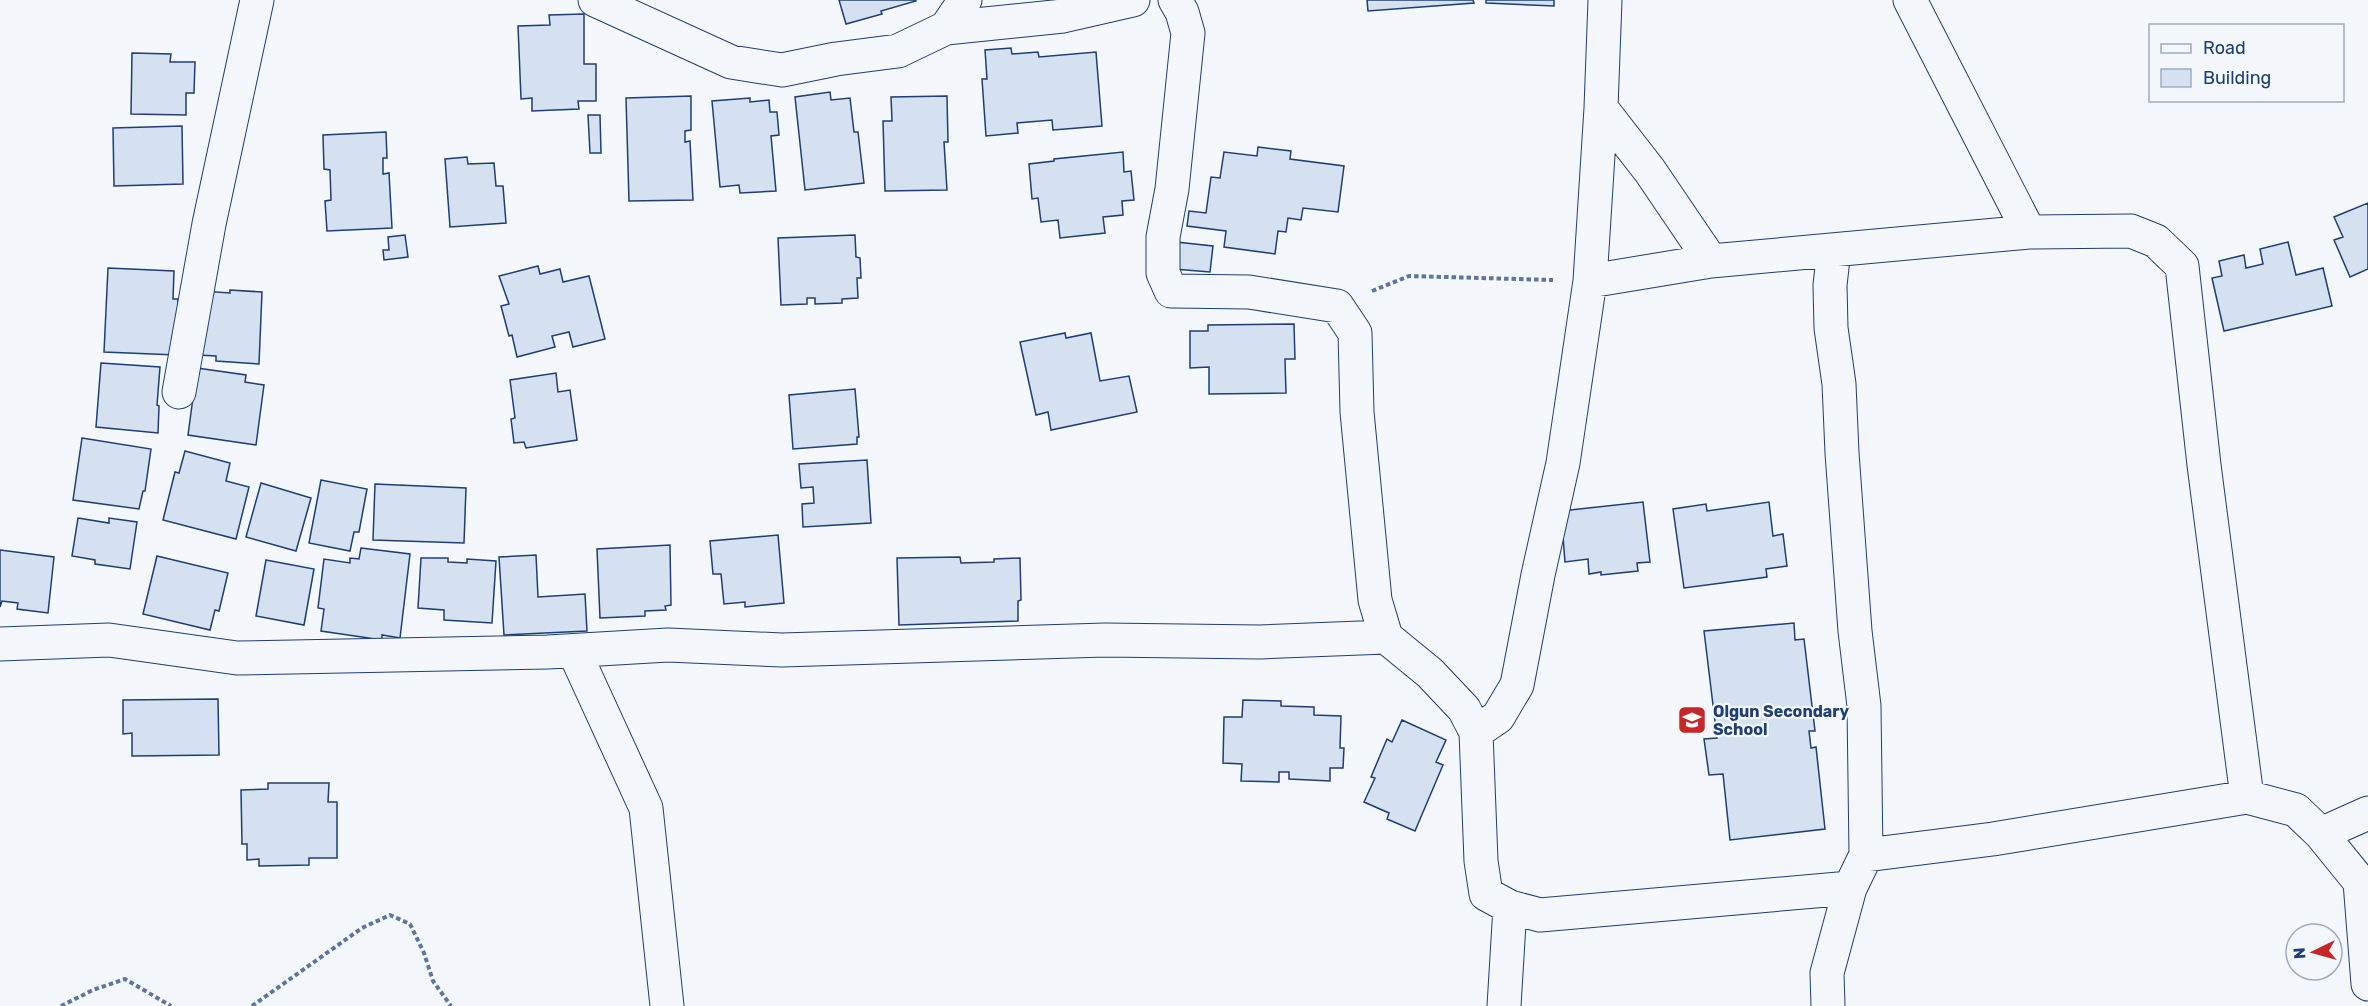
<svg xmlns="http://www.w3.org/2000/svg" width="2368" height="1006" font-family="Rubik,sans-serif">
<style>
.building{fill:#d5e0f0;stroke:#1d3f73;stroke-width:1.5}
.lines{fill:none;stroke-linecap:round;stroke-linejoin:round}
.minor-casing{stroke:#1d3f73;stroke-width:35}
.path{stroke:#5e769c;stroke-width:4;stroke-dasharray:4.5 3;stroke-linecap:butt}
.minor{stroke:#f4f7fb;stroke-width:33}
.labels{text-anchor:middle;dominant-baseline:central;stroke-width:4.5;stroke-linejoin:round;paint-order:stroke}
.poi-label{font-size:16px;font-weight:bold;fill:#1d3f73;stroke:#f4f7fb;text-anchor:start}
</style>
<rect width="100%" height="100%" fill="#f4f7fb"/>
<path class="building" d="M839,0h76l1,1 -35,10 1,3 -36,10z
M1367,0h106l1,3 -106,8z
M1486,0h68v6l-68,-3z
M584,14v50h12v37h-18l1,8 -47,2v-13l-11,1 -3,-73 32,-1 -1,-10z
M1011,48l1,6 26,-2 1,5 57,-5 6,74 -49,4 -1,-10 -35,3 1,10 -32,3 -4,-57h5l-2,-29z
M132,53l39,1 -1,8h25l-1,31h-8v22l-55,-1z
M830,92l1,8 19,-2 4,34h4l6,51 -59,7 -10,-93z
M691,96v34l-6,1v11l5,-1 3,59 -64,1 -3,-103z
M947,96l1,46h-4l3,48 -62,1 -2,-70h9l-1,-24z
M750,98v4l19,-2 1,12h7l2,23 -8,1 5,55 -36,2 -1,-8 -19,2 -8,-86z
M588,115h12l1,38h-11z
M182,126l1,58 -69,2 -1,-58z
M386,132l1,26h-4v16l6,-1 3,55 -65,3 -2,-30 6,-1 -1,-30 -6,-1 -1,-34z
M1258,147l33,4 -1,8 54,7 -6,46 -35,-4 -2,12 -13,-2 -2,14 -8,-1 -3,23 -51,-7 2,-16 -39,-5 2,-15 17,2 5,-36 9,1 4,-26 33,4z
M1123,152l1,20 7,-1 3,29 -12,1 1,14 -20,2 2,16 -45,5 -2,-18 -17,2 -3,-24 -6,1 -3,-35 25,-3v-2z
M467,157l1,7 26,-1 2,23h7l3,37 -56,4 -5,-68z
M2368,203v66l-18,8 -16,-37 9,-3 -9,-20z
M405,235l3,22 -24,3 -1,-10h6l-1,-13z
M855,235l1,22 4,1 1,20h-4l1,20 -16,1v4l-27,1v-6h-8v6l-26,1 -3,-67z
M1176,242l37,4 -3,26 -36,-3z
M2288,242l8,33 27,-7 9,38 -108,25 -12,-53 10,-2 -3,-15 25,-6 2,13 17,-4 -3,-15z
M538,266l2,8 20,-5 3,13 26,-6 16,63 -32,8 -4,-15 -17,4 3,11 -38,10 -5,-22 -3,1 -8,-30 8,-2 -10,-28z
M108,268l66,3 -1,28h5l-2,56 -72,-3z
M230,290l32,2 -3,72 -43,-3v-5l-18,-1 4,-64 28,2z
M1294,324l1,35h-10l1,34 -77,1v-27l-19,1v-37h18v-6z
M1065,333l1,5 25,-5 9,48 29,-5 8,36 -86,18 -3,-18 -12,3 -16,-73z
M101,363l59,4 -3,38 2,1 -1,27 -62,-6z
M197,368l49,7 -1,7 19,3 -8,60 -68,-10z
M556,373l2,19 12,-2 7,50 -51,8 -2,-6 -10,1 -3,-24 4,-1 -5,-38z
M855,389l4,48h-2v7l-64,5 -4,-54z
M82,438l69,11 -6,42h-2l-4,18 -66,-9z
M185,451l45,12 -4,18 23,6 -13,52 -73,-19 12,-48 4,1z
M867,460l4,63 -68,4 -1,-23 12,-1 -1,-16 -12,1 -2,-24z
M321,480l46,9 -8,43h-5l-4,19 -41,-8z
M261,483l50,15 -15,53 -50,-14z
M375,484l91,4 -2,55 -91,-3z
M1643,502l7,60 -13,1 1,8 -37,4v-3l-12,2 -1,-15 -23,3 -4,-51z
M1769,502l4,34 10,-2 4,32 -21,3 1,8 -83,11 -11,-79 33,-5 1,7z
M78,518l31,5v-5l28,4 -7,47 -35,-5v-4l-23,-4z
M778,535l6,68 -39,4v-5l-21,2 -3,-30h-8l-3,-33z
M670,545l1,60 -6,1 1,4 -21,1v5l-45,2 -3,-69z
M361,548l49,6 -10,84 -18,-3v5l-61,-9 3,-22 -6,-1 6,-49 26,4v-5l9,1z
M0,550l54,7 -6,56 -31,-4 1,-6 -16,-2 -2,6z
M536,555l2,42 47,-3 2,37 -83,4 -5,-78z
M157,556l71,17 -9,38 -4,-1 -5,20 -67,-16z
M960,557l1,6 33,-1v-3l26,-1 1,42 -3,1v20l-119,4 -2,-67z
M421,558h27v4l19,1v-4l29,2 -4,62 -48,-3v-10l-26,-2z
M266,560l48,9 -10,56 -48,-9z
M1794,623l1,17 9,-1 11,92h-6l2,17 5,-1 9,82 -95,11 -7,-66 -14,1 -5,-36 13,-1 -13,-107z
M218,699l1,56 -87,1v-23l-9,1v-34z
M1243,700l38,1v5l33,1v8l27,1 -1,32h4l-1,20h-13v13l-41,-2v-7h-10v10l-38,-1 1,-17 -19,-1 1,-46h18z
M1402,720l44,20 -10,22 7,3 -28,66 -28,-12 2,-6 -25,-11 11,-24 -4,-1 16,-38 5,3z
M268,783h61l-1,19h9v56h-28v7l-50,1v-7l-12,1v-16h-5l-1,-54 27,-1z"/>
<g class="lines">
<g class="minor-casing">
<path id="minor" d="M595,0l136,62 51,8 54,-11 62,-8 48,-23 19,-28
M1175,0l7,12 6,21 -16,156 -9,48v36l8,18 78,1 88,14 18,27 2,79 18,188 11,37
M1910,0l119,232
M946,28l117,-12 70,-16
M1601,108l49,63 61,90
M1590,281l121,-20 318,-29 102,-1 25,10 26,25 22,199 43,332
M179,392l30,-168 48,-224
M0,644l109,-4 128,18 311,-6 120,-7 114,5 323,-10 155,2 126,-5 44,36 34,36 12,23 5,129 5,33 24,13 30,8 310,-27
M574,651l72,157 21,198
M1476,732l22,-15 19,-32 21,-110 25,-112 27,-182 11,-173 4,-108
M2321,834l47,-21
M1866,855l127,-16 254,-42 49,13 25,24 39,48 8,102
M1504,1006l6,-99
M1828,1006l-1,-33 23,-85 16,-33 -2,-149 -9,-75 -13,-178 -3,-69 -8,-56 -1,-43 4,-35"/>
</g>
<path class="path" d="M1372,291l37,-15 144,4
M61,1006l32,-16 32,-11 46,27
M252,1006l110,-78 28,-13 20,9 14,29 9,28 18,25"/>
<use href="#minor" class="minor"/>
</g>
<defs>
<g id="school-square" transform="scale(1.5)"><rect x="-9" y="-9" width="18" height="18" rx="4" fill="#c62828" stroke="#f4f7fb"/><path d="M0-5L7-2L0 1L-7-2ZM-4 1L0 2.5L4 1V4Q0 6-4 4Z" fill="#fff"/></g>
</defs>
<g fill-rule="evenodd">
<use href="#school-square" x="1692" y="720"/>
</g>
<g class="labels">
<g class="poi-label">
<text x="1713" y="711">Olgun Secondary<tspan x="1713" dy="18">School</tspan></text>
</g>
</g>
<rect x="2149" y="24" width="195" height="78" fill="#f4f7fb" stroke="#9eadc5" stroke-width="1.5"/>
<rect x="2161" y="44" width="30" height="9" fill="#f4f7fb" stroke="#9eadc5" stroke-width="1.5"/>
<text x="2203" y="54" font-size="18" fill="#1d3f73">Road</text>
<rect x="2161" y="69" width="30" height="18" fill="#d5e0f0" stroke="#9eadc5" stroke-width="1.5"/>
<text x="2203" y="84" font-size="18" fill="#1d3f73">Building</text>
<g transform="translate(2314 952) rotate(265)"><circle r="28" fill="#f4f7fb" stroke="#9eadc5" stroke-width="1.5"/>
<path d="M0-4.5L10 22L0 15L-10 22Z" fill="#c62828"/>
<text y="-9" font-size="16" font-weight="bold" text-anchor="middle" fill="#1d3f73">N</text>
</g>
</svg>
